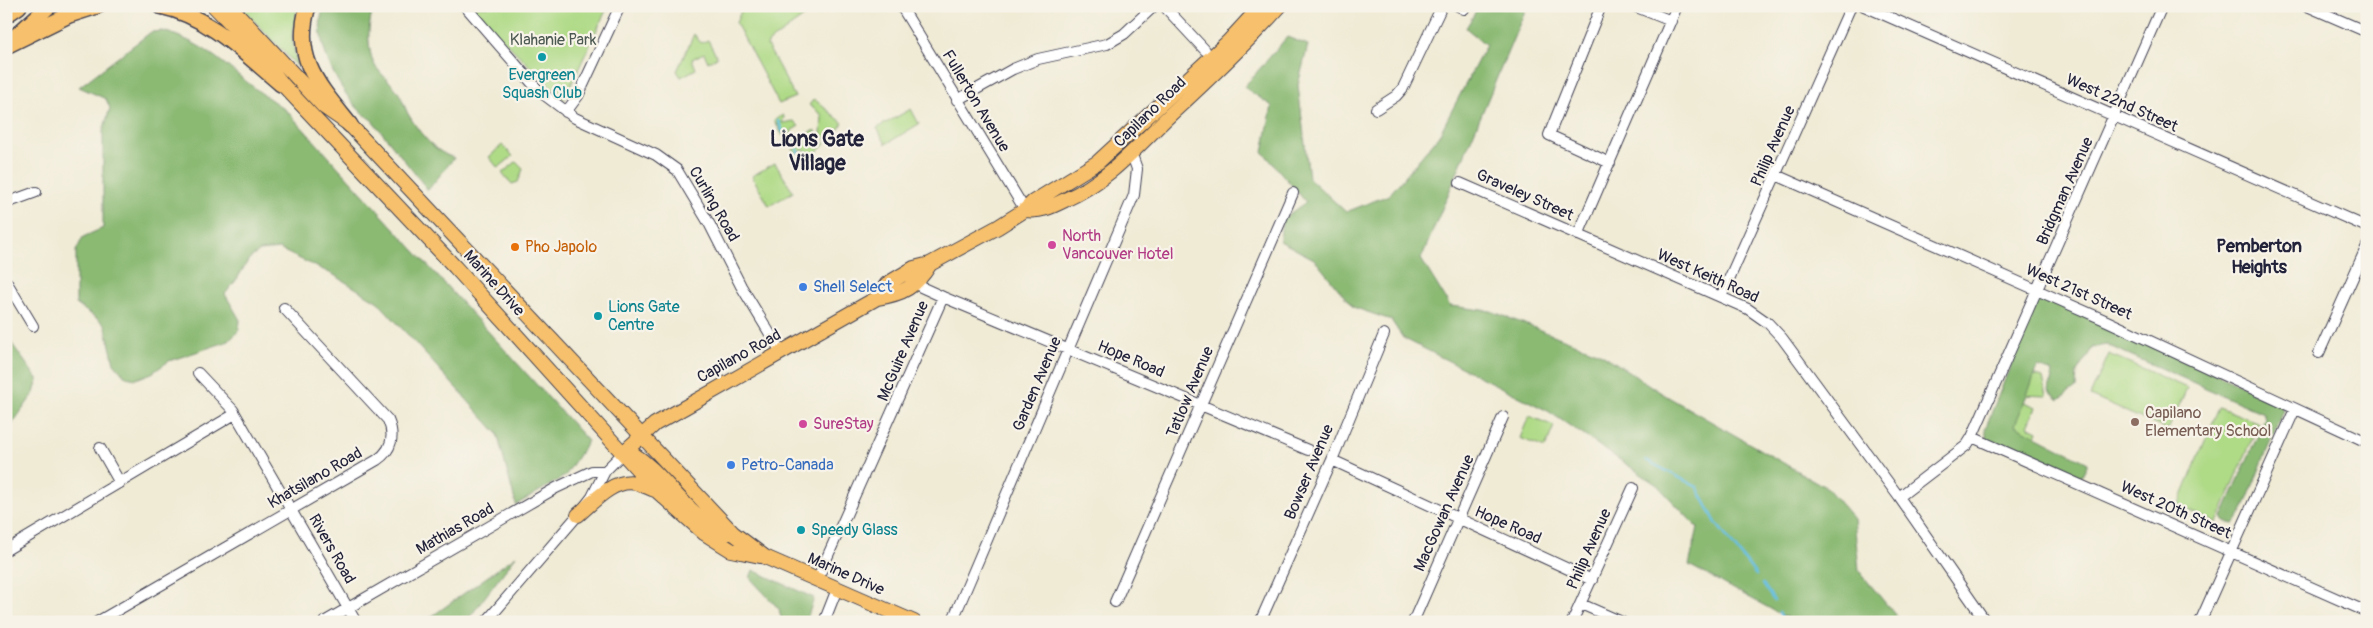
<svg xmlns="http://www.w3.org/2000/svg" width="2373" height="628" font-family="Pangolin,sans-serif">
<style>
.green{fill:#afda86;stroke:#687e60}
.forest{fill:#8bba73;stroke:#566e57}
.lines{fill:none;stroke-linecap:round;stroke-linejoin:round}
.stream{stroke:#66c0e4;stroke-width:2.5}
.minor-casing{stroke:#414052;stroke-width:12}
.major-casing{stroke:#414052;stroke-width:16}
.highway-casing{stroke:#414052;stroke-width:18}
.minor{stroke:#fff;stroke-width:10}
.major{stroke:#f7c06c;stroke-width:14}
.highway{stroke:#f7c06c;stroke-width:15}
.culture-dot{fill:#0f9aa8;stroke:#f7f3e8;stroke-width:2}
.hotel-dot{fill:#d1479c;stroke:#f7f3e8;stroke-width:2}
.food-dot{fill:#e8710a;stroke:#f7f3e8;stroke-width:2}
.shop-dot{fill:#3f7fe0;stroke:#f7f3e8;stroke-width:2}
.education-dot{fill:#8d6e63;stroke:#f7f3e8;stroke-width:2}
.labels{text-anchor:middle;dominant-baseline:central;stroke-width:4.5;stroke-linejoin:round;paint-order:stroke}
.park-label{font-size:16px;fill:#4c5952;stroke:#f7f3e8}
.culture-label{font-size:16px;fill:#0d838f;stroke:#f7f3e8;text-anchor:start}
.street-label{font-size:16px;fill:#22223b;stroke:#f7f3e8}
.hotel-label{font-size:16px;fill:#b23c85;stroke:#f7f3e8;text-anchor:start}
.food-label{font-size:16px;fill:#c56008;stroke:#f7f3e8;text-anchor:start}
.shop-label{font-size:16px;fill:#366cbe;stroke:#f7f3e8;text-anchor:start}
.education-label{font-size:16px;fill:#785e54;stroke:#f7f3e8;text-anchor:start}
.neighbourhood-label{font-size:18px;font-weight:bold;fill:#22223b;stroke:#f7f3e8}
.district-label{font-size:21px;font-weight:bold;fill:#22223b;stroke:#f7f3e8}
</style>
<rect width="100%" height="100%" fill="#f7f3e8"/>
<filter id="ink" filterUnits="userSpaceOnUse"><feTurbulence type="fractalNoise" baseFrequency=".02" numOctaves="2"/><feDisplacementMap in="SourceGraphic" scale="10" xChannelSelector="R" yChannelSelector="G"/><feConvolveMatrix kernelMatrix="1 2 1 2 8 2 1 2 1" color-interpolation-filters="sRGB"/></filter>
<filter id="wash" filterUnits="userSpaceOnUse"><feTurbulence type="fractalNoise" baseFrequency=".0096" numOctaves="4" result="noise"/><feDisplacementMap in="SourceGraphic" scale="20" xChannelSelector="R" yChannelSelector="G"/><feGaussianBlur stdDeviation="1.12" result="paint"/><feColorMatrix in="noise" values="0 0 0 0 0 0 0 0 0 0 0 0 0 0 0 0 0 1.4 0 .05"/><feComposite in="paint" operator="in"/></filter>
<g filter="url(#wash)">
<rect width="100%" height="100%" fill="#f0ebd5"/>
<path class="green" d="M240,6h58l-6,30 5,30z
M469,6h139l-44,94z
M743,6h76l-49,35 -3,4 28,52 -16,7 -43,-81z
M694,34l7,9 7,-3 9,17 -9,5 -4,-9 -12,6 4,10 -15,8 -4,-6z
M814,99l29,24 -14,19 -8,-8 1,-19 -13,-10z
M911,109l8,15 -33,20 -9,-16z
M783,115l1,2 -2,6 12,-2 5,5 -8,5 1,4 6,3 18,-8v6l9,8 -11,11 -11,-5 -9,4 -1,-14 -10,-4 -9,-16z
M502,145l11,11 -15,12 -9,-11z
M516,162l7,7 -5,13 -6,2 -10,-11z
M775,163l18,29 -24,14 -17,-30z
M2109,354l78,34 -19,42 -78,-34z
M2025,373l18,5 4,18 -26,-1z
M2008,395l28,12 -8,19 10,5 -8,20 -38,-16z
M2219,407l40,16 -42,100 -39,-17z
M1529,416l25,10 -9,22 -25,-10z"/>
<path class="forest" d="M325,6h49c-6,18 -7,35 -2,53 3,11 17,21 24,30 7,9 8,19 14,28 10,17 25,35 44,41l-26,32 -56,-70c-27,-15 -65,-83 -47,-114z
M1479,6h48l-106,253 29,47 41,5 111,43 61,40 164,94 27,31 5,52 42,51h-106l-106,-57 9,-37 -41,-43 -109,-74 -145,-73 -12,-18 -38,-13 -39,-48 -34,-18 2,-22 24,-17 -43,-50 9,-46 -28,-19 43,-50 21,8 -10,40 11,93 37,34 43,-17 49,-58 48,-92 -20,-17z
M163,31c40,12 57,30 89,55 11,9 23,16 35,25l301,330 -23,35 -49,29 -19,-72 -119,-131 -44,-27 -55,-26 -19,2 -11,8 -12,20 -12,15 15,26 -1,10 -10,11 -60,20 -17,12 -16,6 -10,-2 -12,-14 -9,-39 -29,-20v-53l7,-14 20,-9v-97l7,-23 -4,-9 -27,-12 72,-55z
M2040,297l238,104 5,9 -41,103 -8,11 -9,-2 -3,-5 43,-98 -2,-6 -156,-68 -14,2 -16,25 -1,16 -17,12 -10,-9 4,-19 -15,-5 -23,58 73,38 -7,14 -93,-35 -3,-13 51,-127z
M6,339l4,2 28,39 -4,13 -28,40z
M516,556l-50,66h-43h1z
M753,570l61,28 -8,24h-24l-3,-13 -29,-31z"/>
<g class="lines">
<path class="stream" d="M778,121l5,11 13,8 2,12
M1646,460l51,27 19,36 40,52
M1763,584l11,17
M1779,612l5,10"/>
</g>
</g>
<g filter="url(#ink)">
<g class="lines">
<g class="minor-casing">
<path id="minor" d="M465,6l74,85 36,27 81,37 21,15 33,55 31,61 40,66
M901,6l124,204
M1164,6l41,44
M1458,6l6,3
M1601,6l-52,129 61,28
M1634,6l37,15
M1864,6l503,221
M2307,6l60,26
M957,100l56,-31 25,-10 69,-15 17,-10 30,-28
M1376,109l20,-13 7,-8 39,-82
M566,112l12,-16 42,-90
M1776,175l331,146 260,121
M1460,183l288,126 20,14 14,15 117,159 87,125
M6,203l30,-11
M1578,235l99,-229
M6,281l27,45
M920,281l1,6 22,10 365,153
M1721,297l130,-291
M2319,353l48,-107
M198,373l35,37 123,212
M1972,437l395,175
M100,448l20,35
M1332,460l260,120
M1899,497l68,-52 5,-8 190,-431
M6,550l229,-136
M817,580l126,-283
M1115,602l178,-409
M1581,604l41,18
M97,622l280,-162c15,-10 18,-24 11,-40l-104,-112
M324,622l232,-134 36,-17h13
M486,622l92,-107 14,-18 13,-26 19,-19
M824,622l13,-33
M952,622l182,-427 3,-26 -5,-14
M1260,622l72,-162 52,-126
M1413,622l90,-205
M1572,622l61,-134
M2200,622l95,-213"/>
</g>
<g class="major-casing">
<path id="major" d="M214,6l35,36 35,44 171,181 202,224 47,42 27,17 29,6
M230,6l94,101 26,18 383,408 32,24 149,65
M1025,210c16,2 26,-3 40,-10 45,-20 71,-53 106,-86 38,-35 75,-70 109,-108
M877,298l10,-14 27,-16 16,-4 68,-37 27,-17 8,-8 65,-40 130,-120 33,-36
M624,452l31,-28 25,-14 197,-112c26,-4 39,-11 53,-34
M632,453c37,24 52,65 98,80
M578,515c15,-13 36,-37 58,-32 6,1 13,5 19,7"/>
</g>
<g class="highway-casing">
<path id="highway" d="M160,6c49,10 84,47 121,78
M308,6c-16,53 11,80 42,119
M6,15l13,-9
M16,36l33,-30
M6,46l63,-31 28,-9"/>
</g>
<use href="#minor" class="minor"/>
<use href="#major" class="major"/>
<use href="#highway" class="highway"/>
</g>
</g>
<g class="culture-dot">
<circle cx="542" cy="57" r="5"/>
<circle cx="598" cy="316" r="5"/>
<circle cx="801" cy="530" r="5"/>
</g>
<g class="hotel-dot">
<circle cx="1052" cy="245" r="5"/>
<circle cx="803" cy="424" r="5"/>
</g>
<circle class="food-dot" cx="515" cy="247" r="5"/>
<g class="shop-dot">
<circle cx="803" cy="287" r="5"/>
<circle cx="731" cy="465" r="5"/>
</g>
<circle class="education-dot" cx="2135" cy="422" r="5"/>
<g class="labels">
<g class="park-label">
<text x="553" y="40">Klahanie Park</text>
</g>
<g class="culture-label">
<text x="542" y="75" text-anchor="middle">Evergreen<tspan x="542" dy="18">Squash Club</tspan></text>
<text x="608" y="307">Lions Gate<tspan x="608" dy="18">Centre</tspan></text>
<text x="811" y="530">Speedy Glass</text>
</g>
<g class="street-label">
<text transform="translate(976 101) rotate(59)">Fullerton Avenue</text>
<text transform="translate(2122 103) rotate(24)">West 22nd Street</text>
<text transform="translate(1150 112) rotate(-44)">Capilano Road</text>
<text transform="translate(1773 146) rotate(-66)">Philip Avenue</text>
<text transform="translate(2065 191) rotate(-66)">Bridgman Avenue</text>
<text transform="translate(1525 195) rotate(24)">Graveley Street</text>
<text transform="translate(714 204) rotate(60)">Curling Road</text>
<text transform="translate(1708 276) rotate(24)">West Keith Road</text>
<text transform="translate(494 283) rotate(48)">Marine Drive</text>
<text transform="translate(2079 292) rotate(24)">West 21st Street</text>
<text transform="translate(903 351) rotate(-67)">McGuire Avenue</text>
<text transform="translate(739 356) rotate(-29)">Capilano Road</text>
<text transform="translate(1131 359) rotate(23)">Hope Road</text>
<text transform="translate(1037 384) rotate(-67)">Garden Avenue</text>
<text transform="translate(1190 392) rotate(-67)">Tatlow Avenue</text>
<text transform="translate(1309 472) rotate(-67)">Bowser Avenue</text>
<text transform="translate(315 478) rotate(-30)">Khatsilano Road</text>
<text transform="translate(2176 510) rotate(24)">West 20th Street</text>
<text transform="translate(1444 513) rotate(-66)">MacGowan Avenue</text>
<text transform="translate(1508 525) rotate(24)">Hope Road</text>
<text transform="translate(455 529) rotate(-30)">Mathias Road</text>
<text transform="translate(332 549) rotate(60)">Rivers Road</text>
<text transform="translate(1589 549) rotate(-66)">Philip Avenue</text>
<text transform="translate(846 574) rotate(24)">Marine Drive</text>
</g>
<g class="hotel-label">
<text x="1062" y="236">North<tspan x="1062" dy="18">Vancouver Hotel</tspan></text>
<text x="813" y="424">SureStay</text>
</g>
<g class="food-label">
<text x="525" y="247">Pho Japolo</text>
</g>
<g class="shop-label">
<text x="813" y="287">Shell Select</text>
<text x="741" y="465">Petro-Canada</text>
</g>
<g class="education-label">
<text x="2145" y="413">Capilano<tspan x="2145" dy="18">Elementary School</tspan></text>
</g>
<g class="neighbourhood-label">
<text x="2259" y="246">Pemberton<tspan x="2259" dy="21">Heights</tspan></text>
</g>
<g class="district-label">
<text x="817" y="139">Lions Gate<tspan x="817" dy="24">Village</tspan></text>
</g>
</g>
<rect width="2373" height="628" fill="none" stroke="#f7f3e8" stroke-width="25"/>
</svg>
